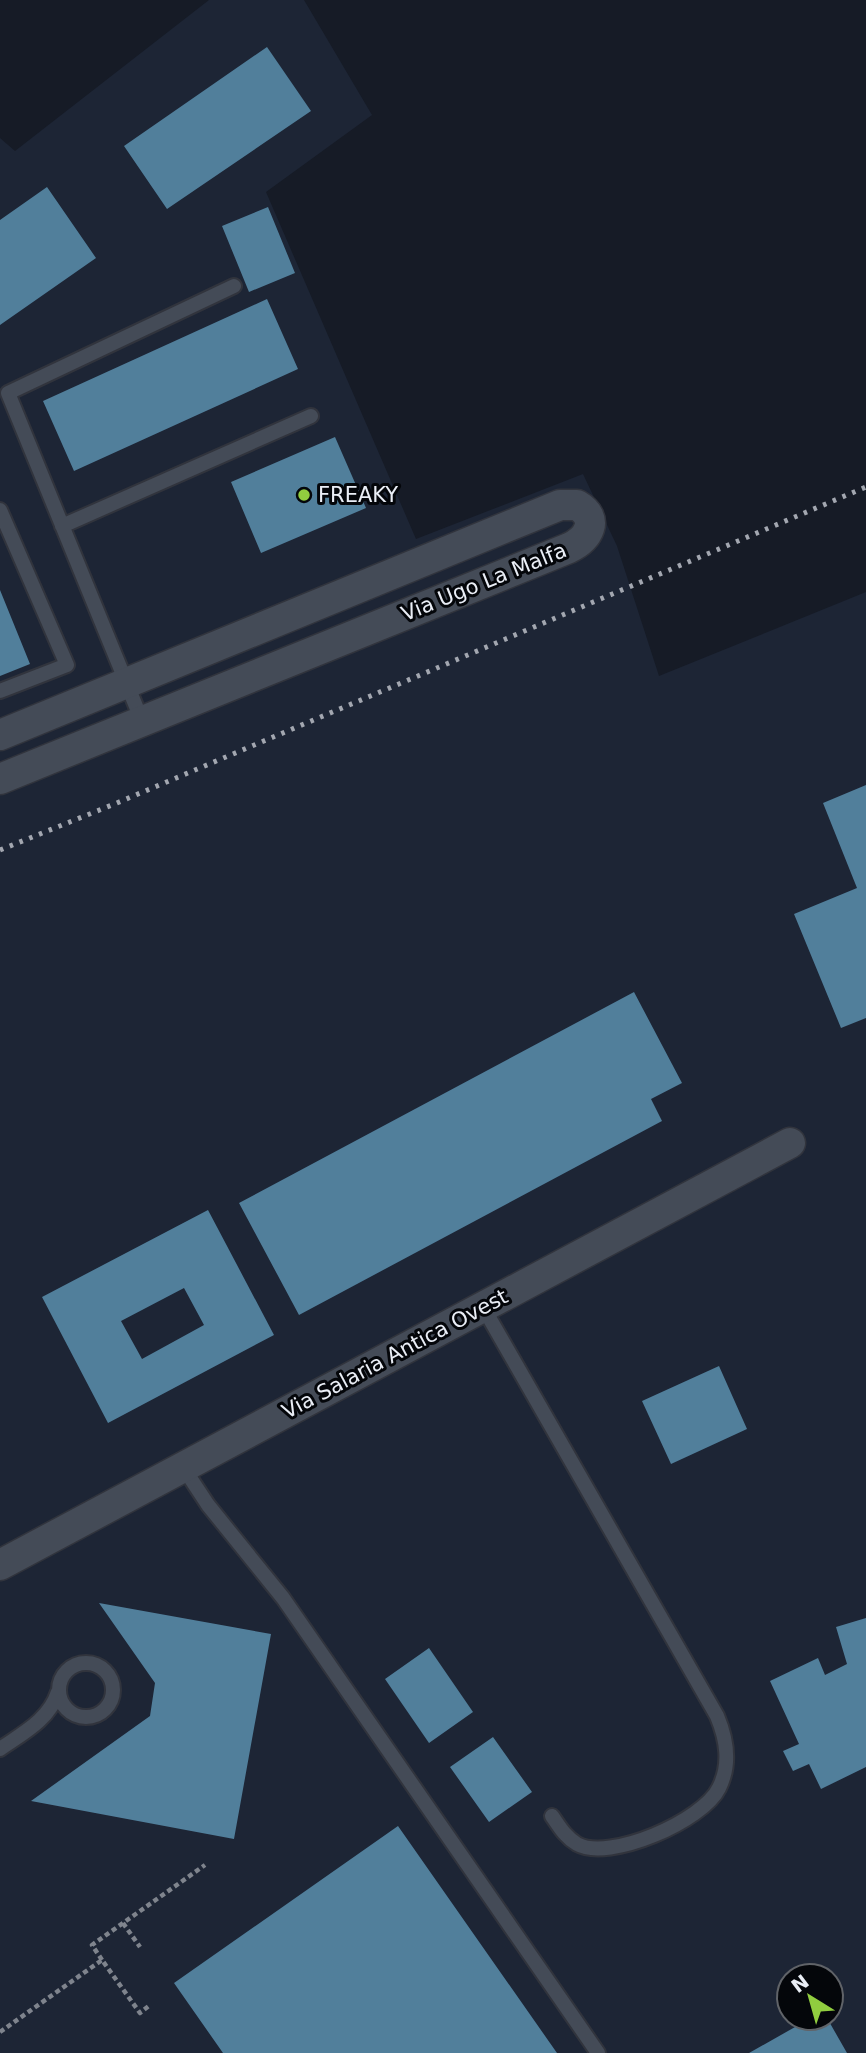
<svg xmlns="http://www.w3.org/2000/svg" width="866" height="2053" font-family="'DejaVu Sans',sans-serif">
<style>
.built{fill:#1d2535;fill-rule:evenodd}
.building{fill:#517f9b;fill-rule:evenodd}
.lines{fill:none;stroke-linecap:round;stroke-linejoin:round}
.service-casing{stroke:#31343d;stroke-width:18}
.minor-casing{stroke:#31343d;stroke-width:33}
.path{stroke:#7f848d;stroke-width:4.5;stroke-dasharray:5 3.5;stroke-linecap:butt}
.service{stroke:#444b57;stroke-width:14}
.minor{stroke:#444b57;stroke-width:30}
.rail{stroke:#a3a7b0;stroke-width:5;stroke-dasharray:3.5 7;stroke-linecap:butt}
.poi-dot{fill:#91cd3f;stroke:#04060a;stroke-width:2.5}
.labels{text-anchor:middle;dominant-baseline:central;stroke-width:6;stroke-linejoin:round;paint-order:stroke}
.poi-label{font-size:21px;fill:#eaeef6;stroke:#04060a;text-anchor:start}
.street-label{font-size:21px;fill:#eaeef6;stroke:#04060a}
</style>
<rect width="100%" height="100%" fill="#161b26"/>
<path class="built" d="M209,0h95l68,115 -106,77 150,347 167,-65 34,72 42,130 207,-84v1461h-866v-1915l15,13zM789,1976h42v42h-42z"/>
<path class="building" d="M267,47l44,64 -144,98 -43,-63z
M47,187l49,71 -96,67v-105z
M268,207l27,66 -46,19 -27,-66z
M267,299l31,70 -224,102 -31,-70z
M335,437l31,71 -105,45 -30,-71z
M0,590l30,74 -30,12z
M866,785v233l-25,10 -47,-114 63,-26 -34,-85z
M634,992l48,91 -31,16 11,22 -363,194 -60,-112z
M208,1210l66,125 -166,88 -66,-126zM184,1288l20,37 -62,34 -21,-38z
M719,1366l28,63 -76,35 -29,-63z
M99,1603l172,31 -37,205 -203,-38 119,-85 5,-33z
M866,1618v149l-45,22 -12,-25 -16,7 -10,-20 16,-7 -29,-63 48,-23 7,17 22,-11 -11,-37z
M429,1648l44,64 -44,31 -44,-64z
M493,1737l39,55 -43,30 -39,-55z
M398,1826l159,227h-334l-49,-70z
M811,2018h16l20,35h-98z"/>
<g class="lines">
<g class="service-casing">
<path id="service" d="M0,510l67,155 -67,26
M62,526l249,-110
M142,721l-134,-328 226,-107
M483,1307l234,409c10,24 14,48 2,72 -16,33 -110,74 -142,56 -12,-7 -18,-18 -25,-28
M183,1467l25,38 75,93 315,455
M59 1690a27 27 0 1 1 54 0a27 27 0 1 1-54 0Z
M0,1749c23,-16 49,-29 58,-57"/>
</g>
<g class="minor-casing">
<path id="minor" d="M0,735l560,-230h17c24,14 11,34 -8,43l-569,231
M0,1565l790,-422"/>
</g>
<path class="path" d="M123,1923l17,24
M102,1960l-10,-15 113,-80
M0,2032l102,-72 38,53 10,-8"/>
<use href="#service" class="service"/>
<use href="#minor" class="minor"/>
<path class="rail" d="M0,850l112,-45 754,-318"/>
</g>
<circle class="poi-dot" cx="304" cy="495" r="7"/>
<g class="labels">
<g class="poi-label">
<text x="318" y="495">FREAKY</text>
</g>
<g class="street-label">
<text transform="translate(484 582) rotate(-22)">Via Ugo La Malfa</text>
<text transform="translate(395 1354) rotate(-28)">Via Salaria Antica Ovest</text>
</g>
</g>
<g transform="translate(810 1997) rotate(323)"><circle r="33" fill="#04060a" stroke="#606368" stroke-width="2"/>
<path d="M0-5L12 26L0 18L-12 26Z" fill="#91cd3f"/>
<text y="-10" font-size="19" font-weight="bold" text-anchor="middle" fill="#eaeef6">N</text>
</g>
</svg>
